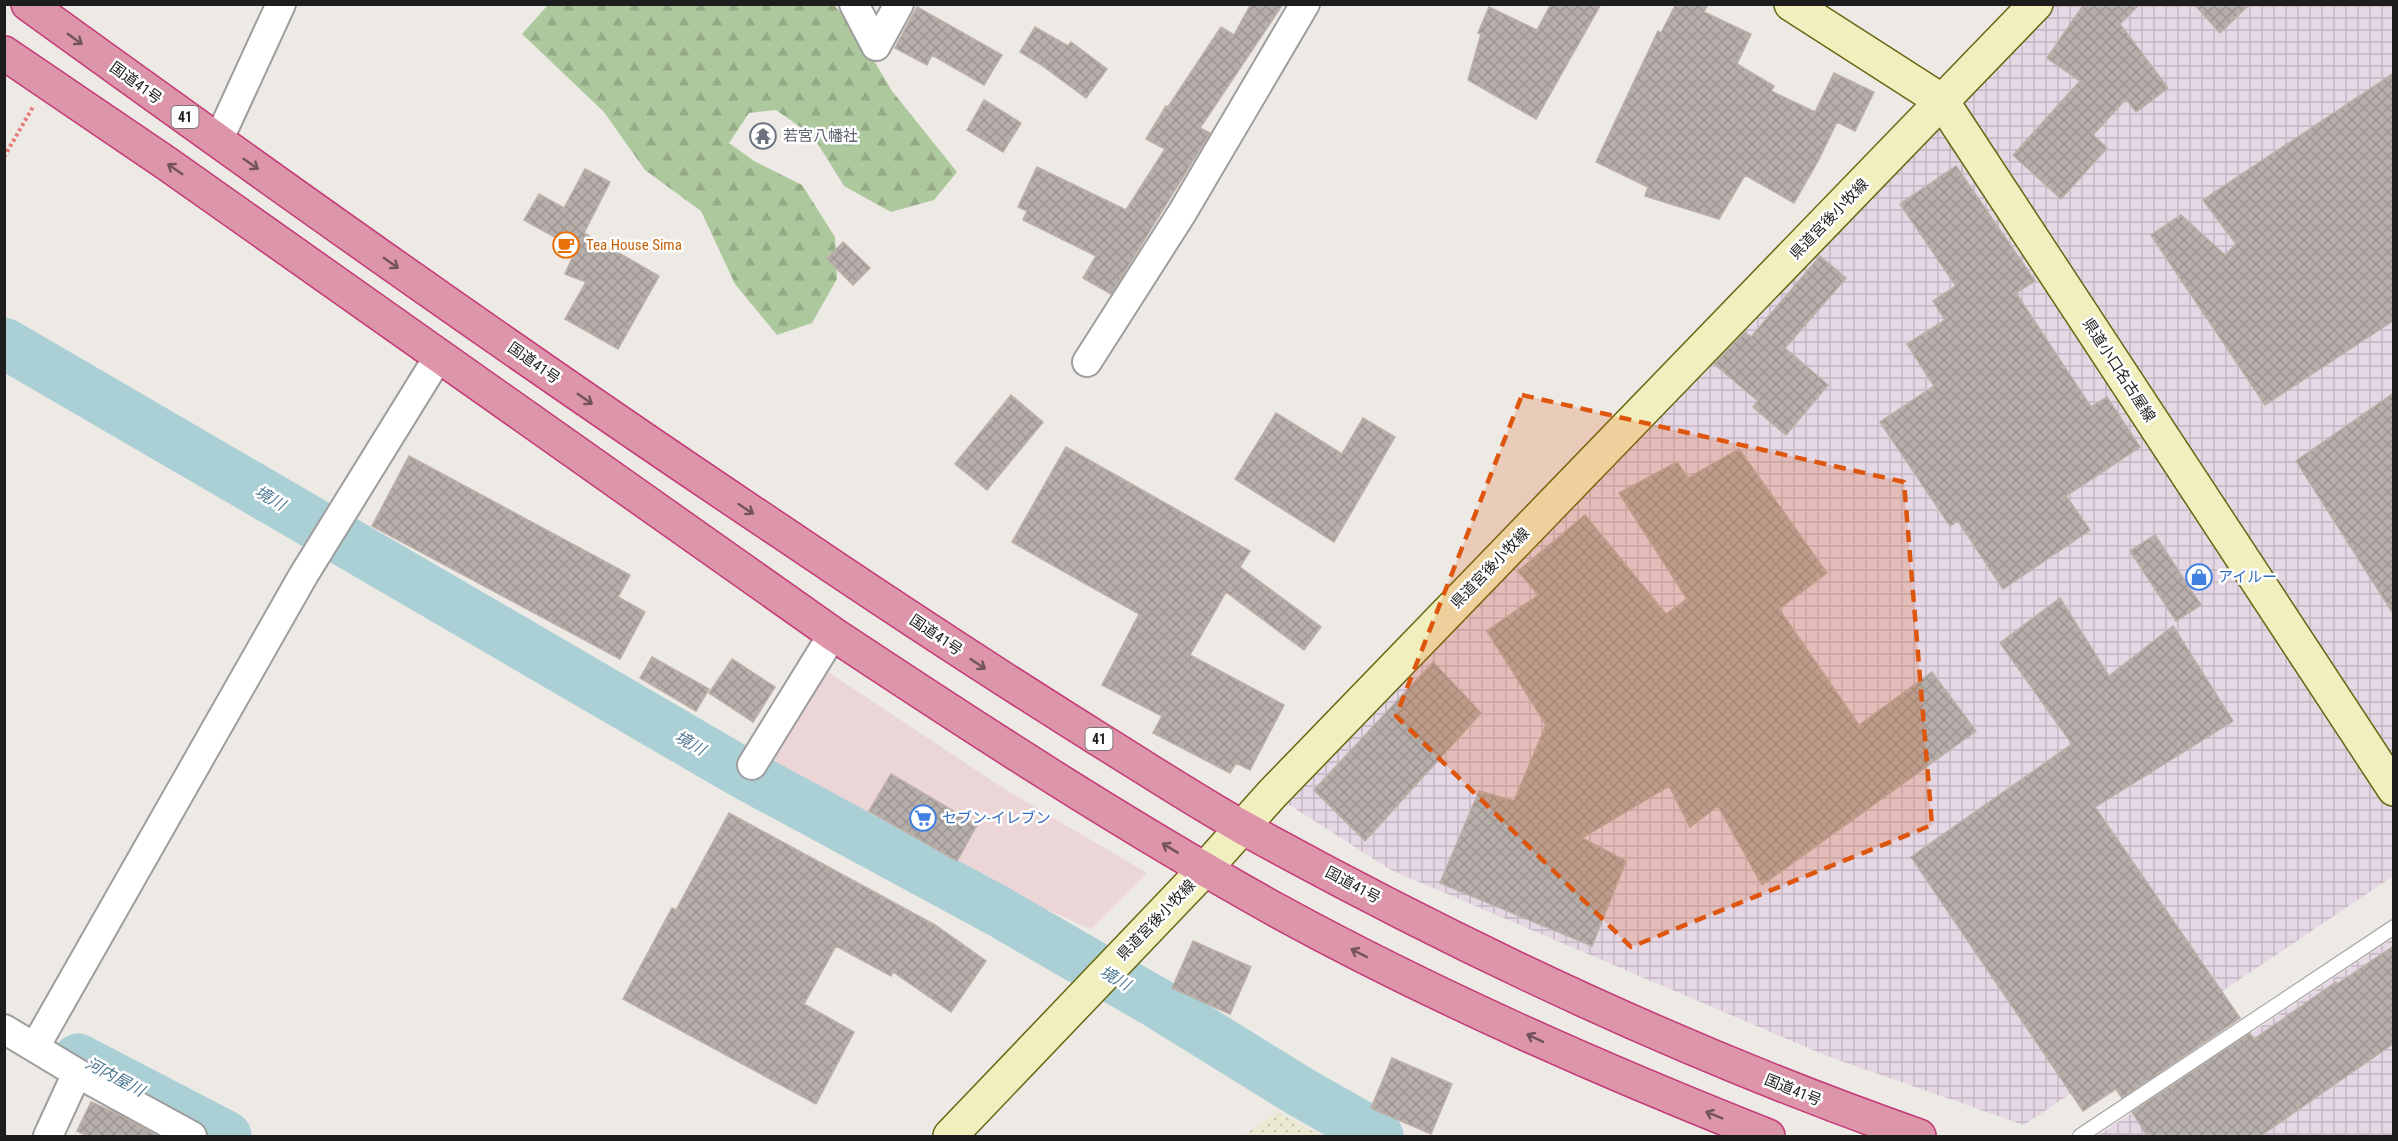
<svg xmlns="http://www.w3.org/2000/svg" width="2398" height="1141" font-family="'Roboto Condensed','Noto Sans JP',sans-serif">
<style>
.commercial{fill:#ecd5d7}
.industrial{fill:url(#industrial-grid)}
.farmland{fill:url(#farmland-dots)}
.forest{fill:url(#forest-firs)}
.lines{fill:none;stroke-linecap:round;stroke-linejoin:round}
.river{stroke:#aad0d6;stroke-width:51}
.building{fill:url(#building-cross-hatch);stroke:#bdafa8;stroke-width:1.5}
.lane-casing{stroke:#9e9e9e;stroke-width:16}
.street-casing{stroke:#9e9e9e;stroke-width:32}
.secondary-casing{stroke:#676711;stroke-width:36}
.highway-casing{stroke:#c43977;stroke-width:36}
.path{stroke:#e9797a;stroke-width:4;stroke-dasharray:3 3;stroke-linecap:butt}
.lane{stroke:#fff;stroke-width:14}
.street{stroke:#fff;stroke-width:28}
.secondary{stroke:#f2efbe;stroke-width:33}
.highway{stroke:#dc95a9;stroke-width:33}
.oneway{stroke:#73535c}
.marked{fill:#de560d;fill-opacity:0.2;stroke:#de560d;stroke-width:4.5;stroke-dasharray:12 8;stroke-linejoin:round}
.labels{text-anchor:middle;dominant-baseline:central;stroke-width:5;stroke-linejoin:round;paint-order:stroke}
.shield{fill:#fff;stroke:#616161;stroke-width:1.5}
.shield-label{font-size:14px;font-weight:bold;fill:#1d1d1d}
.street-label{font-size:15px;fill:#1d1d1d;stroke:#fff}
.worship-label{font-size:15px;fill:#5b616d;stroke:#fff;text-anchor:start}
.food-label{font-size:15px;fill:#c56008;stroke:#fff;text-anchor:start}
.shop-label{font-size:15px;fill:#366cbe;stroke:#fff;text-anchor:start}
.water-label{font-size:16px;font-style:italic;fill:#4e7893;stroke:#fff}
</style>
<defs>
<pattern id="industrial-grid" width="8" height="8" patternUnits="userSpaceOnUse" patternTransform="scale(1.5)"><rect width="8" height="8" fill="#e5d7e4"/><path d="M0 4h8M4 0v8" fill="none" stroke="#c4b8c3"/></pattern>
<pattern id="farmland-dots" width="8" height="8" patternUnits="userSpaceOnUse" patternTransform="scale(1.5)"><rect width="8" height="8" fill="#eae9d2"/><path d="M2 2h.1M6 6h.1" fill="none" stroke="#c8c7b4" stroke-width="1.8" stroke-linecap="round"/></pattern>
<pattern id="forest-firs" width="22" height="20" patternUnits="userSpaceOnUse" patternTransform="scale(1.5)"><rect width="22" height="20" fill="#aec89e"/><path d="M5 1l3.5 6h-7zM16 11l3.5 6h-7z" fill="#95ab88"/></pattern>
<pattern id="building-cross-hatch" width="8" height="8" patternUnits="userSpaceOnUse" patternTransform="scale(1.5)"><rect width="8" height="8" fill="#b6aeaa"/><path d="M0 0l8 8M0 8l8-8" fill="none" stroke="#9c9592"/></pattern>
</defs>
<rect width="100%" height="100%" fill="#ede9e4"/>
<path class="commercial" d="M819,666l190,126 138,81 -56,56 -147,-65 -177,-106z"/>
<path class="industrial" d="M2047,5h346v871l-369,249 -197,-69 -436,-186 -111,-71z
M2393,938v198h-296z"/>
<path class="farmland" d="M1278,1112l43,24h-79z"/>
<path class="forest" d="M548,5h286l21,24 37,62 65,81 -23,28 -43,12 -47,-26 -31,-50 -37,-26 -27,3 -20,30 25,18 48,24 33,52 2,42 -25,44 -35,12 -42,-51 -34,-73 -56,-41 -41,-58 -82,-78z"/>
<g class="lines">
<path class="river" d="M4,343l737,429 257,139 159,92 142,88 79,45
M78,1059l148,77"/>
</g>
<path class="building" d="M1251,4h32l-83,124 10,5 -99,161 -28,-16 13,-22 -73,-36 4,-9 -9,-4 19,-40 89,43 39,-61 -19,-10 20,-33 2,1 53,-80 13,8z
M1551,4h50l-65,115 -68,-39 13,-46 -3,-1 11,-26 48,23z
M1676,4h32l-4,8 47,22 -14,30 37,22 -3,5 44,21 19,-39 40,19 -19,39 -18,-9 -19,39 -24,42 -49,-28 -26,44 -74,-23 3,-9 -52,-25 62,-131 3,2z
M2084,4h56l-20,20 48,64 -32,24 -10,-13 -33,36 14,13 -46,51 -48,-44 67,-74 -33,-23z
M2194,4h56l-30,29z
M917,7l85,48 -18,30 -52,-30 -5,10 -32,-17z
M1035,27l33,19 3,-4 36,27 -21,29 -46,-34 -20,-12z
M2394,73v247l-129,85 -114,-170 30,-20 44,40 11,-11 -33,-44z
M984,100l37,23 -18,29 -36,-22z
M1956,166l79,115 -19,12 75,114 16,-10 33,50 -74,49 24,34 -87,59 -45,-68 -8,5 -70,-104 54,-36 -27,-42 38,-24 -12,-19 23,-15 -56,-82z
M585,169l25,13 -26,51 75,43 -41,73 -53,-30 21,-37 -21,-8 11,-25 -52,-29 15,-26 25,14z
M843,242l27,26 -17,17 -26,-26z
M1820,256l26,22 -61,70 43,37 -42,50 -33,-28 5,-6 -44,-37 31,-32 6,5z
M2394,393v222l-98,-154z
M1011,395l32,27 -56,68 -32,-26z
M1276,413l66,41 21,-36 32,19 -61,105 -99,-63z
M1066,447l184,104 -10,16 81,60 -17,23 -78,-58 -36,63 94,50 -34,65 -14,-7 -6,10 -77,-40 9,-17 -60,-31 37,-71 -127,-72z
M1739,449l88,124 -48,36 80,116 73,-53 44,59 -214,154 -44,-79 -28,21 -21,-41 -87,52 44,23 -34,85 -152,-63 39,-92 35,10 32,-76 -59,-94 51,-36 -20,-24 67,-56 81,99 21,-15 -68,-106 58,-31 11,16z
M409,456l221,119 -12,22 27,15 -25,47 -248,-133z
M2155,535l46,70 -25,16 -46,-70z
M2060,598l49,78 64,-50 60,95 -138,86 145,211 -118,80 -6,-9 -33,22 -172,-254 161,-113 -72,-101z
M652,657l57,32 -13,22 -56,-33z
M732,659l43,28 -22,35 -44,-29z
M1433,662l48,51 -116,128 -51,-51z
M891,774l86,51 -20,36 -88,-50z
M729,813l206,112 51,36 -35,51 -58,-40 -2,4 -55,-30 -32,58 50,28 -38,72 -193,-105 49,-91 4,2z
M1193,941l58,26 -21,47 -58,-26z
M2394,946v97l-135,94h-111l-16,-25 118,-79 4,6 82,-57 1,2z
M1392,1058l60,26 -21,50 -60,-26z
M91,1102l27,12 41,23h-70l-12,-6z"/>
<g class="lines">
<g class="lane-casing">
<path id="lane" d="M2080,1136l314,-209"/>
</g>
<g class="street-casing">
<path id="street" d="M854,4l22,42
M876,46l23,-42
M218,141l63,-137
M1087,362l95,-149 123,-209
M752,765l81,-131
M4,1029l73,44 115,63
M35,1047l268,-471 136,-220
M48,1136l29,-63"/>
</g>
<g class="secondary-casing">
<path id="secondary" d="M1791,4l151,97 452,688
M950,1136l255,-267 67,-75 764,-790"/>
</g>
<g class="highway-casing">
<path id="highway" d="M28,4c249,180 500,359 755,529 105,71 210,140 317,207 47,29 94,60 142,87 217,120 443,227 677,309
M4,53l162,110 667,471c145,96 292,192 445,277 157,86 323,159 490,225"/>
</g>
<path class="path" d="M4,157l29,-50"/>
<use href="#lane" class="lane"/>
<use href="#street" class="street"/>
<use href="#secondary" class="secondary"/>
<use href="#highway" class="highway"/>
</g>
<defs><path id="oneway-shaft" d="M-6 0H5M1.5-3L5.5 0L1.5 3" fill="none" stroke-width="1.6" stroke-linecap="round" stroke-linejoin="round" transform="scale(1.5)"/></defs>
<g class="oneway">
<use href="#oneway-shaft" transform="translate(75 39) rotate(36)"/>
<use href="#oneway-shaft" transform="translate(251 164) rotate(35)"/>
<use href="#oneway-shaft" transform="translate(175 169) rotate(-145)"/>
<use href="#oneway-shaft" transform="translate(391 263) rotate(35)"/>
<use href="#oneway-shaft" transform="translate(585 399) rotate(35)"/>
<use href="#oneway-shaft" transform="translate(746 509) rotate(34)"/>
<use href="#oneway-shaft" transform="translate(978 664) rotate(33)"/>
<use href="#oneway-shaft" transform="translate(1170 848) rotate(-149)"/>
<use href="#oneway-shaft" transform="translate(1359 953) rotate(-153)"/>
<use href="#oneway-shaft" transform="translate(1535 1038) rotate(-155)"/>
<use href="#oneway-shaft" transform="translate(1714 1115) rotate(-158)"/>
</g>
<path class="marked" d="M1522,395l382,87 28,343 -301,122 -235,-231z"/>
<defs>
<g id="temple-ring" transform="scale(1.35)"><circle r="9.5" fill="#fff" stroke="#6b7280" stroke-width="1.5"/><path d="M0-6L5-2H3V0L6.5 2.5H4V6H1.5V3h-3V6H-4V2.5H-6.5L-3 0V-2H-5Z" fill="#6b7280"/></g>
<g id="cafe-ring" transform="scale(1.35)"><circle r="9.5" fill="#fff" stroke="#e8710a" stroke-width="1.5"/><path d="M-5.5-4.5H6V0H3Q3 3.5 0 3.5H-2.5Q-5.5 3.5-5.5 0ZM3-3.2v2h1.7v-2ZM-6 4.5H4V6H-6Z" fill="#e8710a"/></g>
<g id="shop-ring" transform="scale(1.35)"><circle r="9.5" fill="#fff" stroke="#3f7fe0" stroke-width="1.5"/><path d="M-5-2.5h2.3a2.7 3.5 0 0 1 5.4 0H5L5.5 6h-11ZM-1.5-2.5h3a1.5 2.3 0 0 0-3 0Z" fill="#3f7fe0"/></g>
<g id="supermarket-ring" transform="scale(1.35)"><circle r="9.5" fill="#fff" stroke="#3f7fe0" stroke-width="1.5"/><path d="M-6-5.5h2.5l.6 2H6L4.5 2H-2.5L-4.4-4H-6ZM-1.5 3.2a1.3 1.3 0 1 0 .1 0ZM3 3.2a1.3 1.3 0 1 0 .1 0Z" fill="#3f7fe0"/></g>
</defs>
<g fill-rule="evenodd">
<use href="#temple-ring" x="763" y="136"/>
<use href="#cafe-ring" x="566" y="245"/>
<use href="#shop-ring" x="2199" y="577"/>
<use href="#supermarket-ring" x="923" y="818"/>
</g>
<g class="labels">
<g class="shield">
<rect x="171.5" y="106" width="27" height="22" rx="4.5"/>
<rect x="1085.5" y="728" width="27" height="22" rx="4.5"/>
</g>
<g class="shield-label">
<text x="185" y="117">41</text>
<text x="1099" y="739">41</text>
</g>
<g class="street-label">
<text transform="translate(136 83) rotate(36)">国道41号</text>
<text transform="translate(1829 219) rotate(-46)">県道宮後小牧線</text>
<text transform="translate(534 363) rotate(35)">国道41号</text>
<text transform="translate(2119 370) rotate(57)">県道小口名古屋線</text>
<text transform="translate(1490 568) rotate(-46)">県道宮後小牧線</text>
<text transform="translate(936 635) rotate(34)">国道41号</text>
<text transform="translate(1353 885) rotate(28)">国道41号</text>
<text transform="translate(1156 920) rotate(-46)">県道宮後小牧線</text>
<text transform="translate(1793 1090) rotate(22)">国道41号</text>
</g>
<g class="worship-label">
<text x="783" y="136">若宮八幡社</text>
</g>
<g class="food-label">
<text x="586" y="245">Tea House Sima</text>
</g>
<g class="shop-label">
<text x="2218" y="577">アイルー</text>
<text x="942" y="818">セブン-イレブン</text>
</g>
<g class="water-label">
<text transform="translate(270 498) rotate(30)">境川</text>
<text transform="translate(690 743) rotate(30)">境川</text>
<text transform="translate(1115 978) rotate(30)">境川</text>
<text transform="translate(115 1077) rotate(28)">河内屋川</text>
</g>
</g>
<rect width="2398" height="1141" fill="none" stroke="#1d1d1d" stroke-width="12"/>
</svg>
